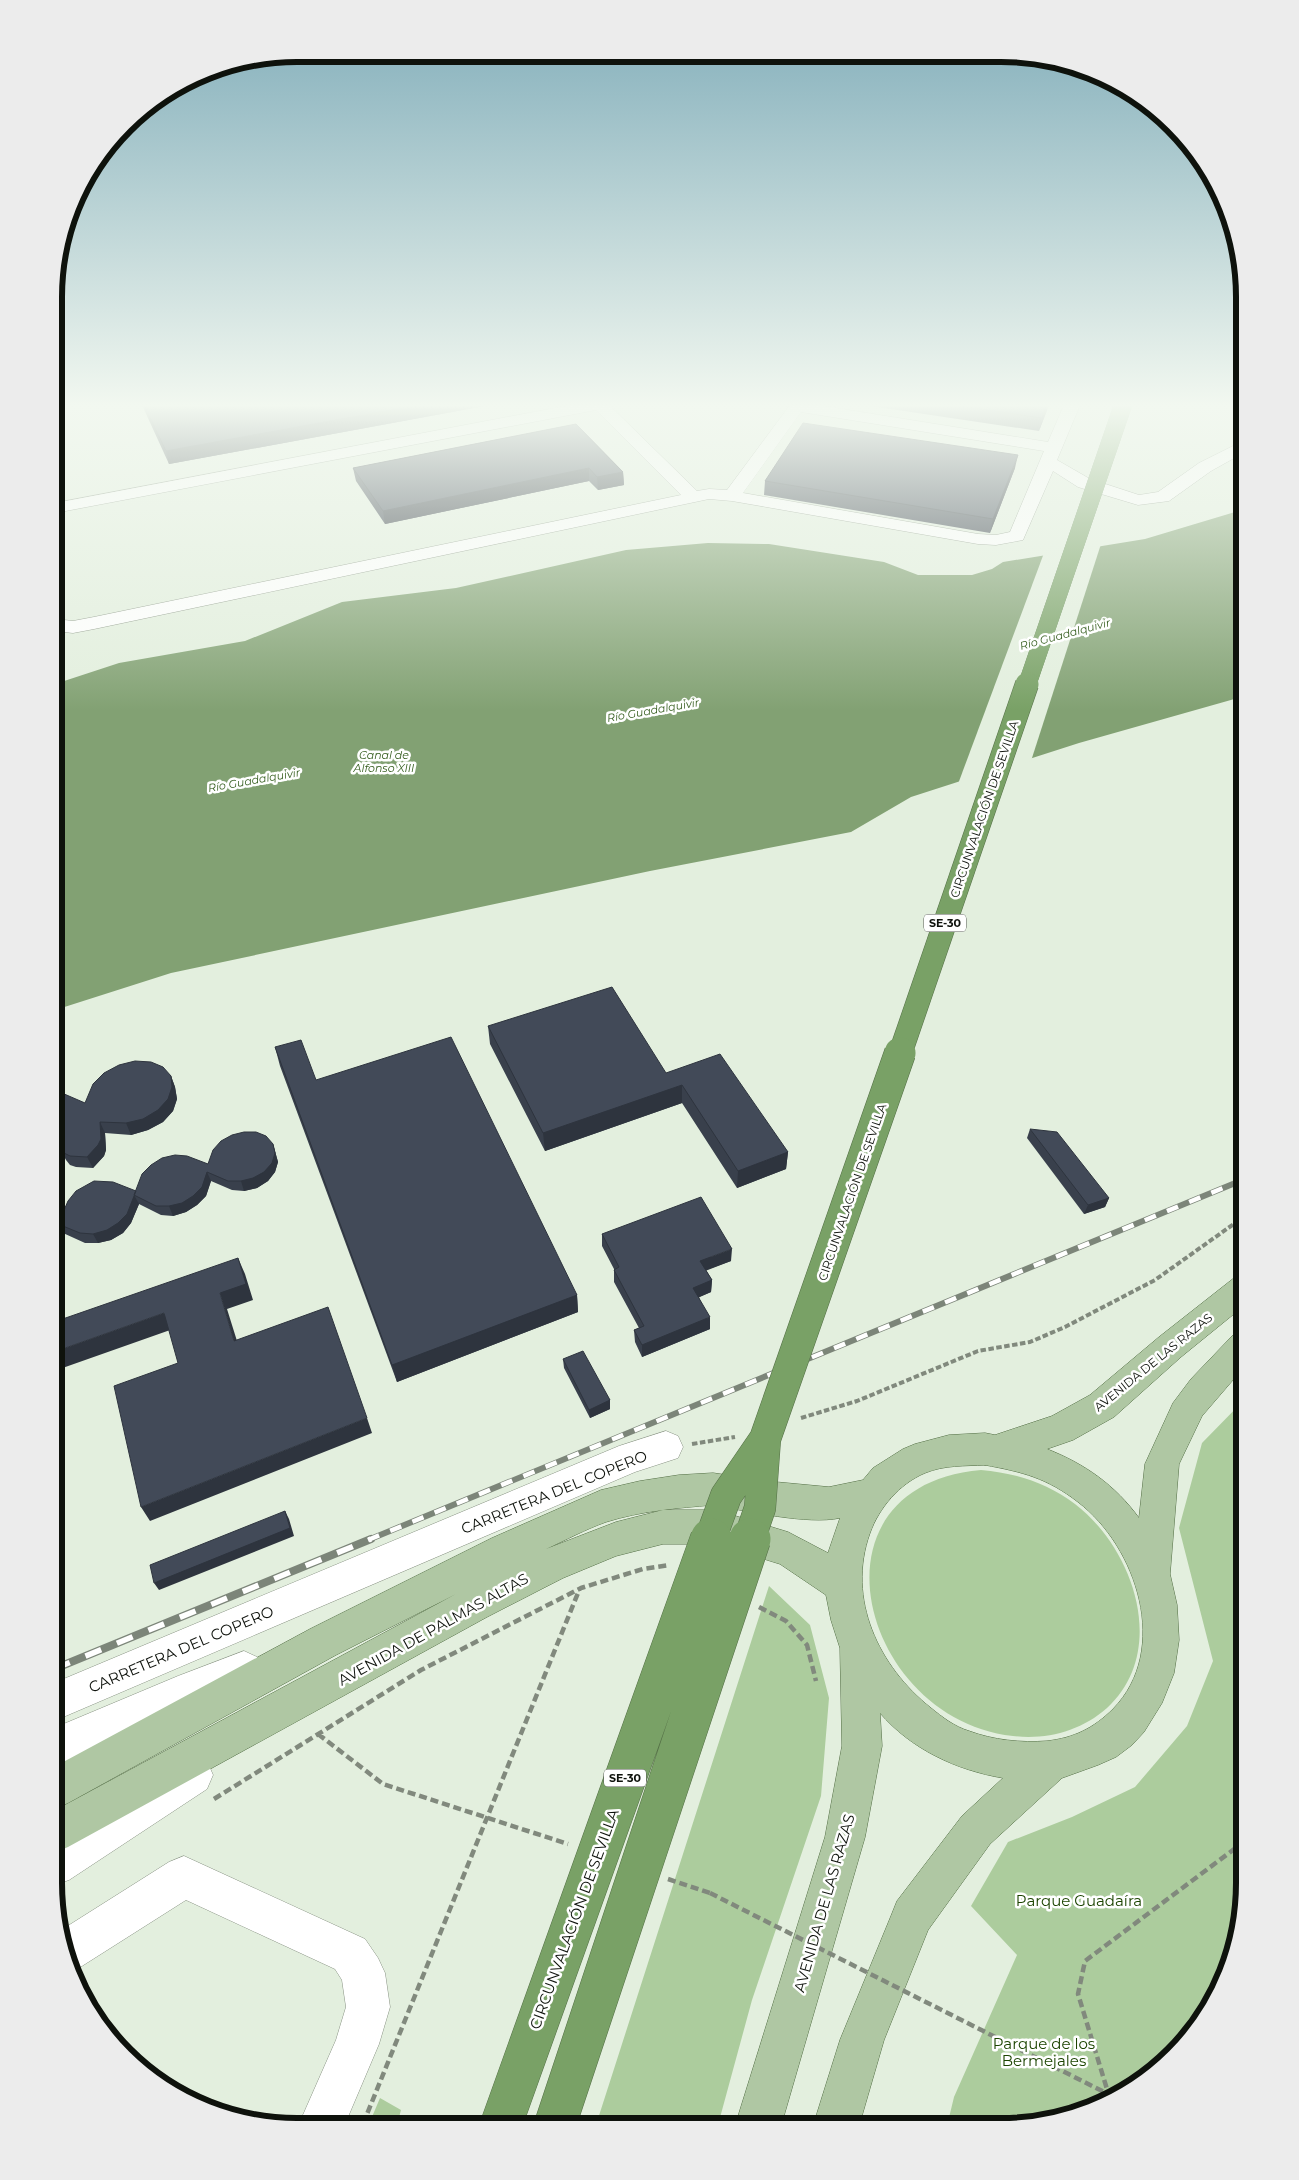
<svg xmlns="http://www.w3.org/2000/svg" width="1299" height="2180" font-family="Montserrat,sans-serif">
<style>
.green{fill:#accc9d}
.water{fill:#82a173}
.pier{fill:#e3efde}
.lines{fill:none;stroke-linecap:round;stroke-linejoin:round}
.minor-casing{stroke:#899384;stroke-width:1}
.major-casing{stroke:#546f46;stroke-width:1}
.path-far1{stroke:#81897d;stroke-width:4;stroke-dasharray:5.5 2.5;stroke-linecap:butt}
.path{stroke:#81897d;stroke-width:4.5;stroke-dasharray:8 4;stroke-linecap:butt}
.minor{fill:#fff;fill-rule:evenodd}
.major{fill:#afc7a3;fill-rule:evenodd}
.rail-far1-casing{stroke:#7c8579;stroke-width:6}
.rail-casing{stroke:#7c8579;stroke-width:8}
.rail-far1{stroke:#fff;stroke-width:4.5;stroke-dasharray:12;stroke-linecap:butt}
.rail{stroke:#fff;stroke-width:5.5;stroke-dasharray:17;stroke-linecap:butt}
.highway-bridge-far3-casing{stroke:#546f46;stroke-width:18;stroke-linecap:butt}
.highway-bridge-far2-casing{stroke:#546f46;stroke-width:24;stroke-linecap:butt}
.highway-bridge-far1-casing{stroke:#546f46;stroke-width:32;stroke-linecap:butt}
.highway-bridge-casing{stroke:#546f46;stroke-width:42;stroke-linecap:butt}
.path-bridge{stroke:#81897d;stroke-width:4.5;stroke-dasharray:8 4;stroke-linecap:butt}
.highway-bridge-far3{stroke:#79a166;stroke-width:18}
.highway-bridge-far2{stroke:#79a166;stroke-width:23}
.highway-bridge-far1{stroke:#79a166;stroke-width:31}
.highway-bridge{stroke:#79a166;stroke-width:41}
.wall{fill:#39404c}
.shaded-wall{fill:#2e343e}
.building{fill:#424a58;stroke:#2e343e}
.labels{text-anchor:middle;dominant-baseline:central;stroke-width:5;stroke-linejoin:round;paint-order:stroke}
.far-water-label{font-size:11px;font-style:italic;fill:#335c1c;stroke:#fff}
.shield{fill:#fff;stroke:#565955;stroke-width:1}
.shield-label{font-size:11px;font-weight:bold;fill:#0e120c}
.street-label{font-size:12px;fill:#0e120c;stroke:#fff}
.near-street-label{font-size:15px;fill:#0e120c;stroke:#fff}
.near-park-label{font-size:15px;fill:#1c4400;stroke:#fff}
.rim{fill:none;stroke:#0e120c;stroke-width:6}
</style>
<rect width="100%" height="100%" fill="#e3efde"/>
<path class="green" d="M1245,1399v500l-18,77 -32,55 -45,45 -55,32 -93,18h-55l7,-29 63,-142 -46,-49 37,-64 64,-25 63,-30 52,-61 26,-65 -34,-133 23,-85z
M981,1470c35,3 66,13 94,34 59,45 94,147 32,204 -26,23 -60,32 -94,28 -153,-17 -213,-250 -32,-266z
M769,1586l41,39 19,73 -8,98 -69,204 -34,125h-122z
M380,2098l21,12 -4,15 -28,-1z"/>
<path class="water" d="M1245,509v187l-166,47 -168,54 -60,35 -201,39 -479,102 -116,37v-326l64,-21 126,-22 97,-39 114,-14 170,-38 82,-7 61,1 115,18 34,13h54l20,-6 11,-7 142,-23z"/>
<path class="pier" d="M1101,544l-70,217 -73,23 86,-231z"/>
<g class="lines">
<g class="minor-casing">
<path id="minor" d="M571,405h38l88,86 12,-2 18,1 63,-85h27l231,37 16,-37h16l-23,55 33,19 49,16 19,-3 41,-29 40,-20 6,-2v11l-34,19 -42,30 -31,4 -60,-18 -25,-16 -30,69 -27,5 -18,-1 -246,-43 -23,-2 -615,130 -21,4 -18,-2v-12l18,2 21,-4 587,-122 -85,-85 -541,103 1,-10zM801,412l243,39 -34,81 -14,3 -18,-1 -235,-41z
M666,1431l12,5 5,11 -5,11 -43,14 -581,249v-38l565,-237z
M244,1651l13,6 6,13 -6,13 -74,29 -129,56v-40l124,-52z
M193,1755l14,6 6,14 -6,14 -138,91 -15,5v-44l125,-80z
M184,1856l181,83 13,19 7,15 5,34 -11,37 -34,80h-46l37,-84 10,-33 -4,-27 -7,-11 -149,-69 -104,66 -11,5 -8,-42 106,-67z"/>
</g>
<g class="major-casing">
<path id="major" d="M1245,1274v31l-64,52 -67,60 -41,23 -26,9c38,15 68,36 92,69l6,-54 28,-61 18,-24 43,-45 11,-4v36l-43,50 -23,48 -9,110 7,31 2,35 -5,33 -12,30 -18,29 -12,13 -16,12 -18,8 -36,13 -72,66 -62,86 -44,110 -25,86h-46l27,-86 51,-124 6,-15 65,-85 41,-38c-47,-8 -92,-29 -123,-65l2,33 -17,91 -84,289h-46l90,-289 17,-91 -2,-98 -9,-28 -5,-25 -46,-31 -64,-20h-53l-47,12 -53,22 -76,39 -419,230 -14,6v-42l402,-217 -120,61 -268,148 -14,6v-42l256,-138 182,-91 109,-48 39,-9 39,-6 34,-2 63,9 53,5 34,-7 10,-12 30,-19 12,-5 34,-9 36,-2 10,2 57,-19 38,-21 69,-58 75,-59zM985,1465c38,7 62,13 93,37 59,45 93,148 35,207 -19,19 -39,29 -66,32 -26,2 -54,-1 -78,-10 -14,-4 -27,-14 -38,-23 -52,-41 -85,-109 -61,-175 9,-25 29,-49 55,-60 19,-8 40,-7 60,-8zM713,1505c34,6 95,20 127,13l-12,35 -40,-21 -72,-22h-53l-47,12 -70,27c20,-9 40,-20 60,-27 35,-11 71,-14 107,-17z"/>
</g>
<path class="path-far1" d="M801,1418l56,-17 121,-50 52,-9 35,-15 90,-47 90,-64
M692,1444l43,-7"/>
<path class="path" d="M759,1607l27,14 21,24 9,36
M318,1734l65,50 185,60
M214,1799l207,-129 160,-82 62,-19 27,-4
M668,1879l42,14
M1110,2099l-32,-105 7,-33 160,-120
M363,2124l217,-536"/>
<use href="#minor" class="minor"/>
<use href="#major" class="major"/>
<g class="rail-far1-casing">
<path id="rail-far1" d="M368,1540l877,-361"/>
</g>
<g class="rail-casing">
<path id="rail" d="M54,1669l317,-130"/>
</g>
<use href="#rail-far1" class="rail-far1"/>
<use href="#rail" class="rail"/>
<g class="highway-bridge-far3-casing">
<path id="highway-bridge-far3" d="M1027,685l96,-280"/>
</g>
<g class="highway-bridge-far2-casing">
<path id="highway-bridge-far2" d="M900,1054l127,-370"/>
</g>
<g class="highway-bridge-far1-casing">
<path id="highway-bridge-far1" d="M710,1540l16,-44 39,-57 135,-386
M749,1540l11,-32 5,-68"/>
</g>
<g class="highway-bridge-casing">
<path id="highway-bridge" d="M501,2125l210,-586
M555,2125l195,-586"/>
</g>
<path class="path-bridge" d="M710,1893l400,202"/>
<use href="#highway-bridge-far3" class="highway-bridge-far3"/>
<use href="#highway-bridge-far2" class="highway-bridge-far2"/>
<use href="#highway-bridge-far1" class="highway-bridge-far1"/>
<use href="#highway-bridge" class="highway-bridge"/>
</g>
<path class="wall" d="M142,405h348l-321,59z
M864,405h185l-10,26z
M576,424l47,48 1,13 -26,5 -9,-9 -204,43 -29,-43 -3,-13z
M1015,468l-25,65 -226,-38 1,-14z
M488,1026l178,47 122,79 -2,17 -49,19 -55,-85 -137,48 -55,-107z
M275,1047l41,33 261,215 1,17 -181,70 -117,-316z
M171,1076l4,11 2,12 -4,12 -10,11 -15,8 -17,5 -26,-2 1,17 -2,6 -11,12 -17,-1 -6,-2 -4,-5 -6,-11v-5l25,-41z
M1030,1129l79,69 -4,9 -21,7 -57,-76z
M273,1144l5,18 -3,10 -7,9 -11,7 -13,3 -12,-1 -21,-9 -5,15 -9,9 -11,7 -13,4 -12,-1 -22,-11 -8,19 -8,10 -12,7 -13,3h-13l-22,-10v-1l-8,18v-38l3,2 2,4 76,-27 72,-27z
M602,1234l129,27 -25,9 6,10 -1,12 -12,5 11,32 -68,28 -7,-15 -1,-12 5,-2 -25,-46v-13l-12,-23z
M563,1359l47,41v9l-20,9 -26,-50z"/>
<path class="shaded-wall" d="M418,405h72l-321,59 -3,-13z
M1046,405h3l-10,26 3,-13z
M1018,455l-3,13 -25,65 3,-14z
M589,468v13l-204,43 -2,-13z
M623,472l1,13 -26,5 -1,-13z
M171,1076l4,11 2,12 -4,12 -10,11 -15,8 -17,5 -5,-12z
M682,1085v18l-137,48 -2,-18z
M100,1122l5,11 1,17 -2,6 -11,12 -6,-11z
M55,1132h4l6,11 -10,2z
M273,1144l5,18 -3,10 -7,9 -11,7 -13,3 -3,-10z
M788,1152l-2,17 -49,19 1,-17z
M207,1172l4,9 -5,15 -9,9 -11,7 -13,4 -4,-10z
M134,1195l5,9 -8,19 -8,10 -12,7 -13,3 -5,-9z
M1109,1198l-4,9 -21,7 4,-9z
M58,1214l7,12 -7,-2 5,8 -8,18v-28z
M732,1249l-1,12 -31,12v-12z
M238,1258l7,16 8,26 -26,9 15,48 -8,-16 -14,-48z
M712,1280l-1,12 -18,8v-12z
M54,1287l2,10 -2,3z
M577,1295l1,17 -181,70 -5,-17z
M164,1313l9,16 -119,42v-19z
M710,1317v12l-68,28v-12z
M610,1400v9l-20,9 -1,-8z
M367,1418l5,15 -222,88 -9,-14z
M285,1511l4,8 5,17 -135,54 -5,-7z"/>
<path class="building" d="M144,405h274l-252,46z
M954,405h92l-4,13z
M803,423l215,32 -25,64 -228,-38z
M576,424l47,48 -26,5 -8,-9 -206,43 -30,-43z
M612,987l54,86 54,-19 68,98 -50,19 -56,-86 -139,48 -55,-107z
M451,1037l126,258 -185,70 -117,-318 26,-7 15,40z
M135,1061l16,1 12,5 8,9 1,11 -4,12 -10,11 -15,9 -17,4 -26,-1 1,17 -3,6 -11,12 -17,-1 -6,-3 -4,-4 -1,-17h-4v-42l30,13 8,-19 11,-11 15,-8z
M1030,1129l27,3 52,66 -21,7z
M244,1132h12l10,4 7,8 2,9 -3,10 -8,9 -11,6 -12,3h-13l-21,-9 -5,15 -9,9 -11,7 -13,3h-13l-22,-11 8,-21 9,-9 11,-7 13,-3 12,1 21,8 5,-14 8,-9 11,-6z
M94,1181l19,1 23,9 -9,23 -9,9 -11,7 -14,4 -13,-1 -22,-9 10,-23 8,-10z
M701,1197l31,52 -32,12 12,19 -19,8 17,29 -68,28 -8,-15 10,-4 -30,-56 5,-3 -17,-33z
M55,1212l3,2 -3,8z
M238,1258l8,26 -26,9 14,48 94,-34 39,111 -226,89 -27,-121 64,-23 -14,-50 -110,39v-30z
M583,1351l27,49 -21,10 -26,-51z
M285,1511l5,17 -136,55 -4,-18z"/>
<linearGradient id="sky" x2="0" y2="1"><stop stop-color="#7facb9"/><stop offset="0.57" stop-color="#f2f8f0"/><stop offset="1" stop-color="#f2f8f0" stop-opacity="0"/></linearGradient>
<rect width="1299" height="711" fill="url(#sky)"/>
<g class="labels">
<g class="far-water-label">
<text transform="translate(1065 634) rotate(-15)">Río Guadalquivir</text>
<text transform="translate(653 710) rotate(-10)">Río Guadalquivir</text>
<text x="384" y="755">Canal de<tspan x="384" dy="13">Alfonso XIII</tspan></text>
<text transform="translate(254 780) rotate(-10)">Río Guadalquivir</text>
</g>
<g class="shield">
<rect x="924" y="914.5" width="42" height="17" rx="4"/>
<rect x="604" y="1769.5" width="42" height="17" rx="4"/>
</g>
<g class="shield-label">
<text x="945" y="923">SE-30</text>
<text x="625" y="1778">SE-30</text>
</g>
<g class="street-label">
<text transform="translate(984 809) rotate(-71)">CIRCUNVALACIÓN DE SEVILLA</text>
<text transform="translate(852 1192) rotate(-71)">CIRCUNVALACIÓN DE SEVILLA</text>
<text transform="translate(1153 1362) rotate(-39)">AVENIDA DE LAS RAZAS</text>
</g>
<g class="near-street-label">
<text transform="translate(554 1492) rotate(-22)">CARRETERA DEL COPERO</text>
<text transform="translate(433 1629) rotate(-29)">AVENIDA DE PALMAS ALTAS</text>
<text transform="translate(181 1649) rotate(-23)">CARRETERA DEL COPERO</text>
<text transform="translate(824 1903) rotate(-74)">AVENIDA DE LAS RAZAS</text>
<text transform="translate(574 1919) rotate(-70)">CIRCUNVALACIÓN DE SEVILLA</text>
</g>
<g class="near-park-label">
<text x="1079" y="1900">Parque Guadaíra</text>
<text x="1044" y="2043">Parque de los<tspan x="1044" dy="17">Bermejales</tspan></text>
</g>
</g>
<path d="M0 0H1299V2180H0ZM297 62H1001A235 235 0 0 1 1236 297V1883A235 235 0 0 1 1001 2118H297A235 235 0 0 1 62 1883V297A235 235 0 0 1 297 62Z" fill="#ececec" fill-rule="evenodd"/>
<path class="rim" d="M297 62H1001A235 235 0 0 1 1236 297V1883A235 235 0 0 1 1001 2118H297A235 235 0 0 1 62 1883V297A235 235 0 0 1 297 62Z"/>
</svg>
